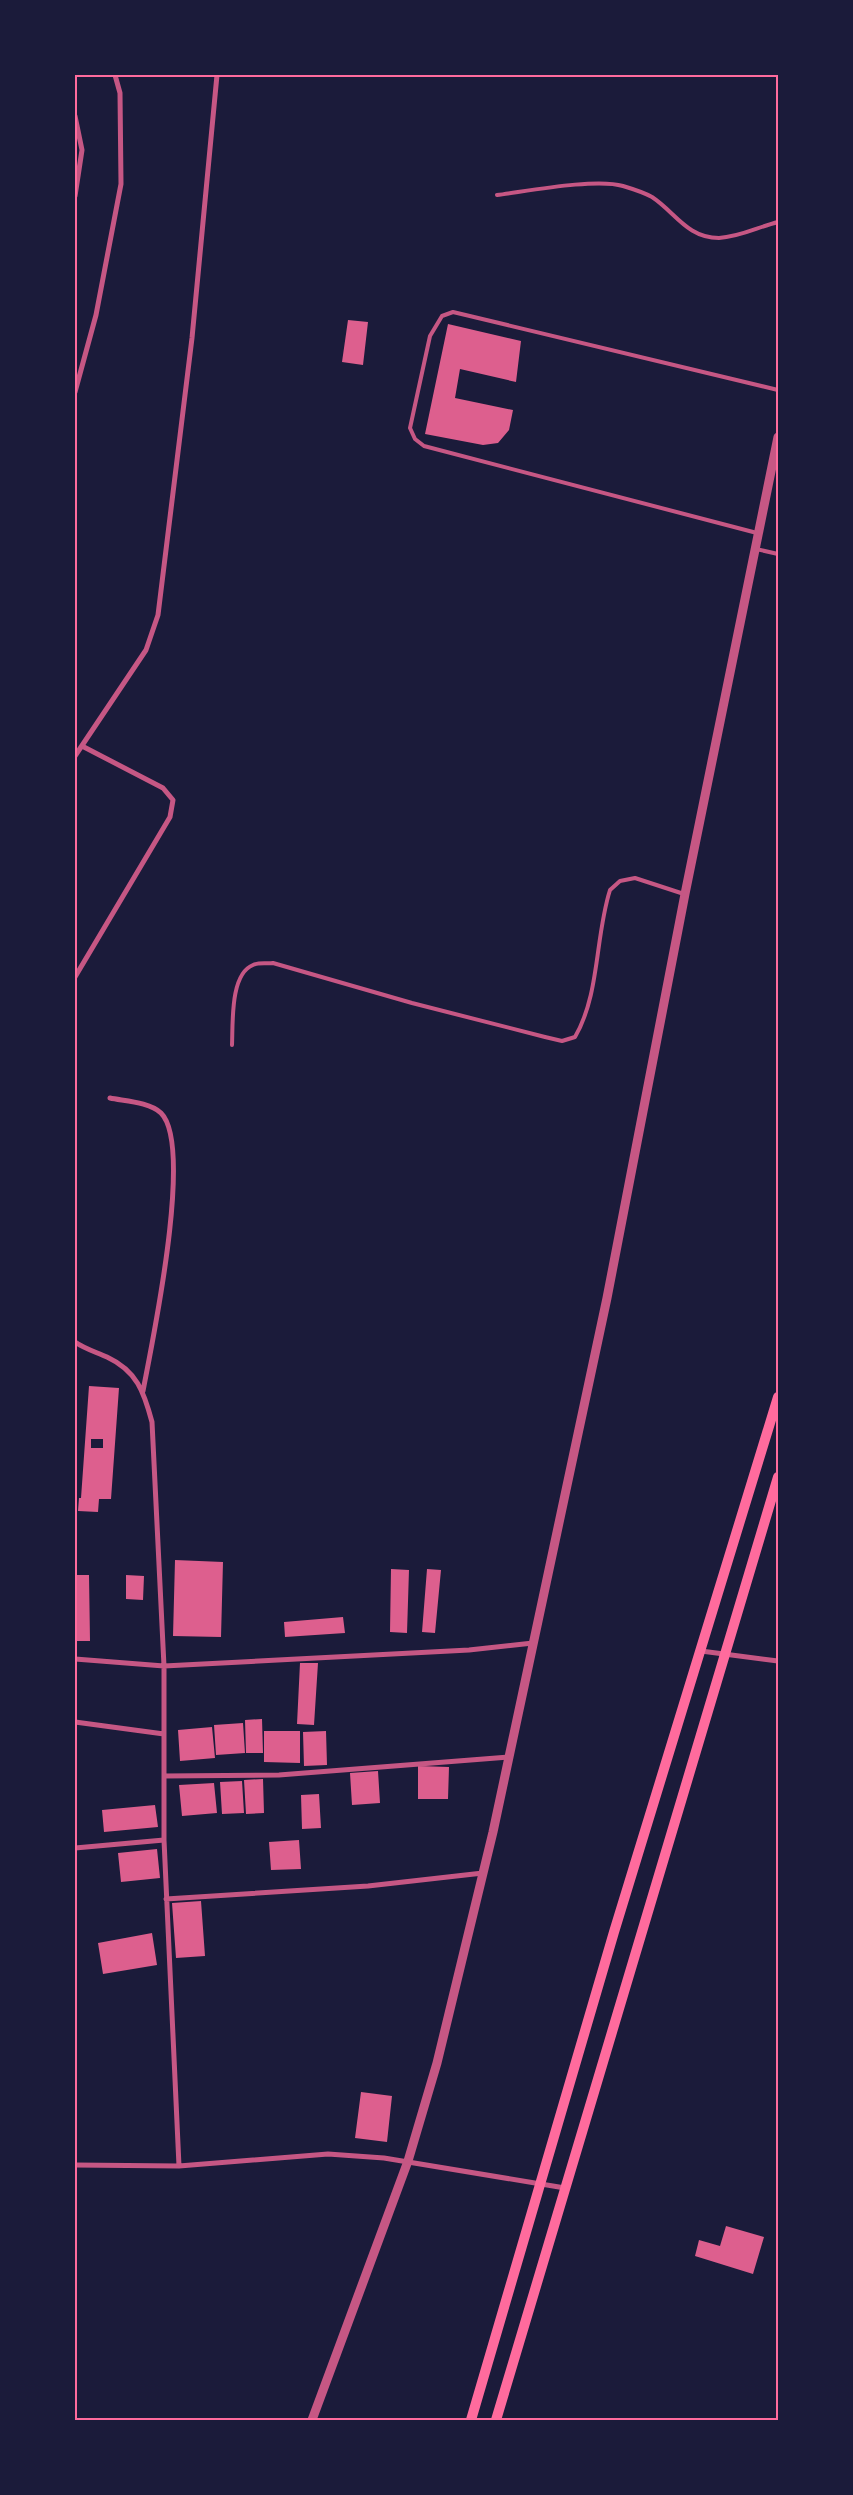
<svg xmlns="http://www.w3.org/2000/svg" width="853" height="2495" font-family="Overpass,sans-serif">
<style>
.building{fill:#dd5f8e;fill-rule:evenodd}
.lines{fill:none;stroke-linecap:round;stroke-linejoin:round}
.service{stroke:#c65784;stroke-width:4}
.minor{stroke:#c65784;stroke-width:5}
.tertiary{stroke:#c65784;stroke-width:9}
.secondary{stroke:#ff6b9d;stroke-width:10}
.neatline{fill:none;stroke:#ff6b9d;stroke-width:2}
</style>
<rect width="100%" height="100%" fill="#1b1b3a"/>
<path class="building" d="M348,320l20,2 -5,43 -21,-3z
M448,324l73,17 -5,41 -56,-13 -5,29 58,12 -4,20 -11,13 -15,2 -58,-11z
M89,1386l30,2 -8,111h-12l-1,13 -20,-1 1,-13h2zM91,1439h12v9h-12z
M175,1560l48,2 -2,75 -48,-1z
M391,1569l18,1 -2,63 -17,-1z
M427,1569l14,1 -6,63 -13,-1z
M75,1575h14l1,66h-15z
M126,1575l18,1 -1,24 -17,-1z
M343,1617l2,16 -60,4 -1,-15z
M300,1663h18l-4,62 -17,-1z
M262,1719l1,34h-17l-1,-33z
M243,1723l2,30 -29,2 -2,-30z
M212,1727l3,31 -35,3 -2,-31z
M264,1731h36v32l-36,-1z
M326,1731l1,34 -23,1 -1,-34z
M418,1766l31,1 -1,32h-30z
M378,1771l2,32 -28,2 -2,-32z
M263,1779l1,34 -18,1 -2,-34z
M242,1781l2,32 -22,1 -2,-32z
M214,1783l3,30 -35,3 -3,-31z
M319,1794l2,34 -19,1 -1,-34z
M155,1805l3,22 -54,5 -2,-22z
M299,1840l2,29 -30,1 -2,-28z
M157,1849l3,29 -39,4 -3,-29z
M201,1901l4,55 -29,2 -4,-55z
M152,1933l5,32 -54,9 -5,-31z
M361,2092l31,4 -5,46 -32,-4z
M726,2226l38,11 -11,37 -58,-18 4,-16 21,6z"/>
<g class="lines">
<path class="service" d="M497,195c31,-4 99,-17 126,-9 10,3 20,6 29,11 23,15 35,41 67,41 21,-1 39,-11 59,-16
M757,533l-333,-87 -9,-7 -5,-11 20,-92 12,-20 11,-4 325,78
M756,549l22,5
M232,1045c1,-22 -2,-71 21,-80 6,-3 14,-1 20,-2l139,40 133,34 17,4 13,-4c25,-43 20,-100 35,-147l10,-9 15,-3 49,16"/>
<path class="minor" d="M75,116l7,34 -7,46
M75,392l21,-77 25,-131 -1,-91 -5,-18
M75,756l71,-106 12,-35 34,-277 25,-263
M75,977l95,-160 3,-17 -10,-12 -81,-42
M110,1098c14,3 40,4 51,15 33,33 -9,230 -18,278
M75,1342c10,7 21,10 32,15 30,14 37,35 45,65l12,244v174
M701,1651l77,10
M75,1659l89,7 305,-16 64,-7
M75,1722l89,12
M164,1776l115,-1 230,-18
M75,1848l89,-8 15,326 149,-12 56,4 181,30
M166,1899l202,-13 115,-13
M75,2165l104,1"/>
<path class="tertiary" d="M312,2420l96,-259 29,-98 56,-231 114,-534 78,-404 93,-457"/>
<path class="secondary" d="M471,2420l143,-488 164,-535
M496,2420l282,-943"/>
</g>
<rect width="853" height="2495" fill="none" stroke="#1b1b3a" stroke-width="152"/>
<rect x="76" y="76" width="701" height="2343" class="neatline"/>
</svg>
